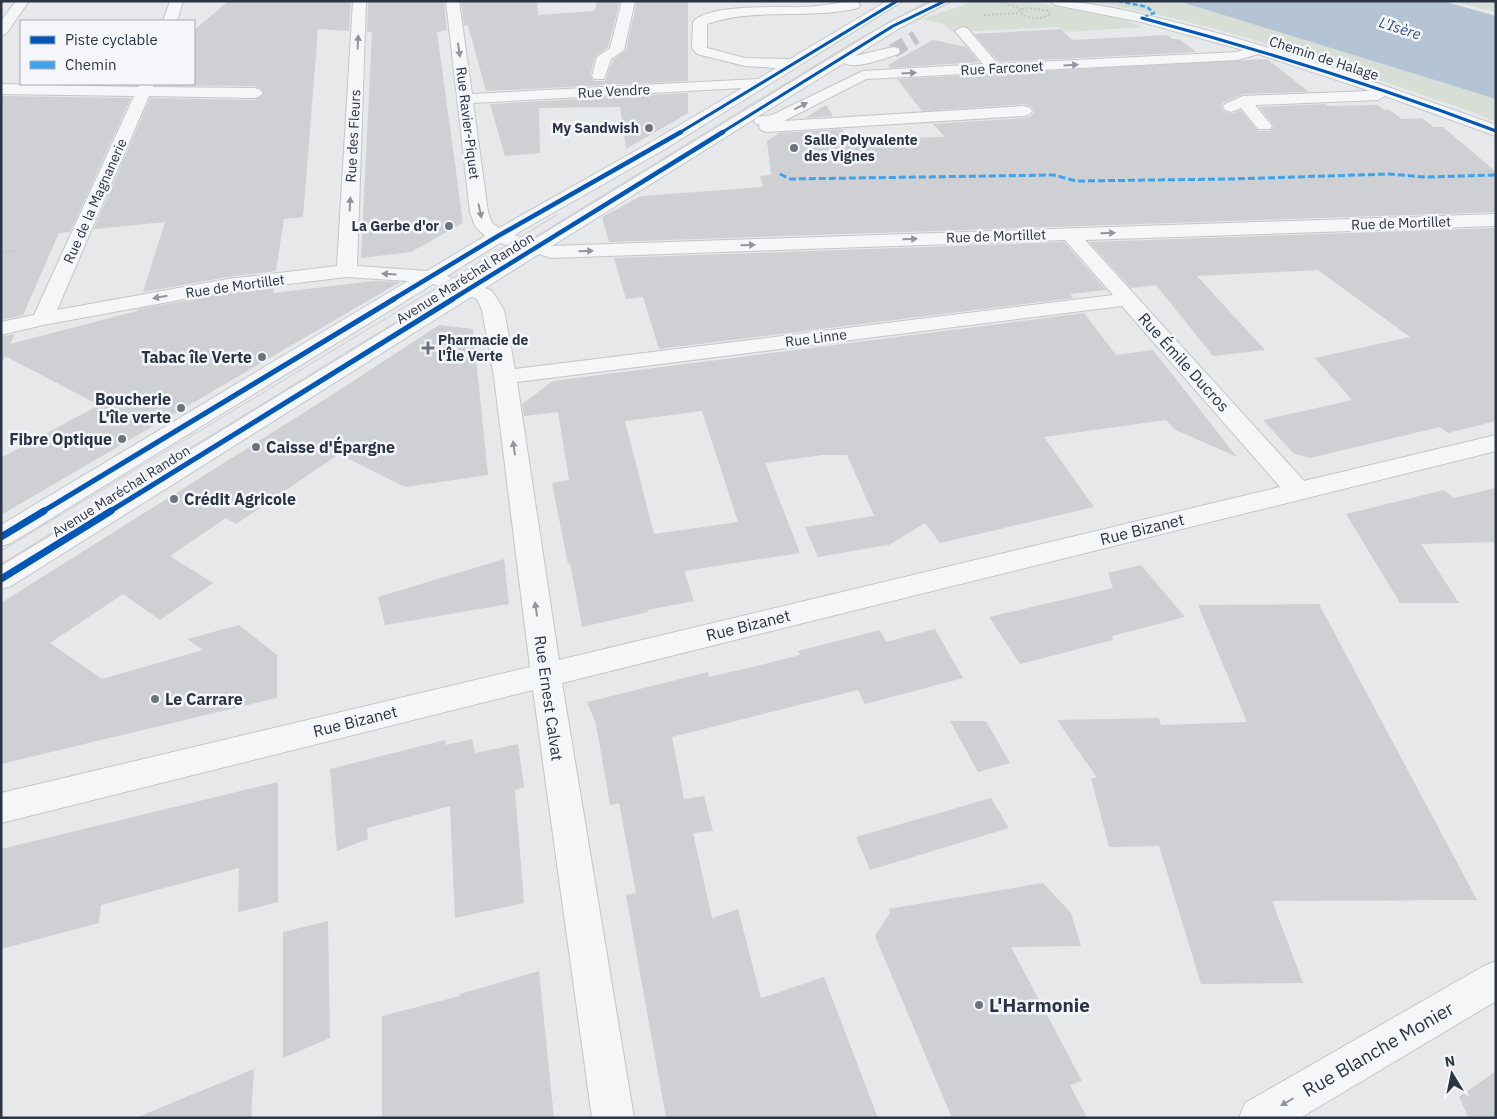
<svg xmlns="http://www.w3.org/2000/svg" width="1497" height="1119" font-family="'IBM Plex Sans',sans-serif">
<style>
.green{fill:#d6ded6}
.water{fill:#b4c4d5}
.building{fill:#ced0d3;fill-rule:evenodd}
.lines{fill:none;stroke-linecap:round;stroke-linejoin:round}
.minor-tunnel{stroke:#c1c4c9;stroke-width:14;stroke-dasharray:14 8;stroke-linecap:butt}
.minor-casing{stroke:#c4c6c8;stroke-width:2}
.path{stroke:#c5c6ca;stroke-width:2;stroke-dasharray:2 2;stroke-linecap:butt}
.minor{fill:#f5f6f7;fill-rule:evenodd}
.tram{stroke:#cecfd2;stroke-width:1}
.quiet-far1{stroke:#3ea3ec;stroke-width:2.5;stroke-dasharray:5 2.5;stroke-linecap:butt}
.quiet{stroke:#3ea3ec;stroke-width:3;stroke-dasharray:7 3;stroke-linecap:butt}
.cycleway-far3-casing{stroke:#f4f6f9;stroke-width:5}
.cycleway-far2-casing{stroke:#f4f6f9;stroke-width:6}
.cycleway-far1-casing{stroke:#f4f6f9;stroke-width:8}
.cycleway-casing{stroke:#f4f6f9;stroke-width:10}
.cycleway-far3{stroke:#0057b8;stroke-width:3}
.cycleway-far2{stroke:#0057b8;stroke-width:4.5}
.cycleway-far1{stroke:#0057b8;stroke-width:5}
.cycleway{stroke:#0057b8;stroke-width:7}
.oneway{fill:#90959e}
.poi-dot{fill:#6c737f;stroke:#f4f6f9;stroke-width:2}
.labels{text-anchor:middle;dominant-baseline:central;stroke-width:5;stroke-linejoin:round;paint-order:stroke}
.far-street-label{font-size:14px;fill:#2b3445;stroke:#f4f6f9}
.far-poi-label{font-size:14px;font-weight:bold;fill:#2b3445;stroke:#f4f6f9;text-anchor:end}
.far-water-label{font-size:15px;font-style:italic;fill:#34527a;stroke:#f4f6f9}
.poi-label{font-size:16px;font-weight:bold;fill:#2b3445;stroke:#f4f6f9;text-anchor:end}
.street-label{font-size:16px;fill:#2b3445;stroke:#f4f6f9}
.near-poi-label{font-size:19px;font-weight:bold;fill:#2b3445;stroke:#f4f6f9;text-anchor:start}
.near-street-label{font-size:19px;fill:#2b3445;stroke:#f4f6f9}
</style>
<rect width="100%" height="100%" fill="#e6e8ea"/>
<path class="green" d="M976,1h51l98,19 16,7 -74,5 -8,-5 -107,5 -7,-8 -24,-5z
M1087,1h91l318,98v23l-29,-12c-125,-42 -249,-88 -380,-109z
M1450,1h46v11z"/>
<path class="water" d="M1178,1h265l53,15v83z"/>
<path class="building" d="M229,1h122l-2,30 -31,-2 -15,188 -19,2 -8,52 -48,6 -85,15 22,-70 -71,7 56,-131 105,2 9,-6 -3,-5 -6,-3 -99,-1 38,-1v-54z
M368,1h76l3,29 -10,2 26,191 -52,29 -50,6 11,-226h-5z
M461,1h76l1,14 57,-4 2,-10h23l-12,46 -13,10 -5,19 4,5h11l8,-21 13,-10 11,-49h51v80l-202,10 -18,-66 -4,1z
M1061,29l11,11 95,-5 6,4h6l17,13 -197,10 -25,-28z
M933,40l33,7 13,15 -89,6 -2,-3z
M1267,59l42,33 -66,2 -20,9 -2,3 2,5 9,3 8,-4 18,21h12l4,-5 -15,-19 67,-3 2,2 50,-1 6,5h6l11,9 21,-1 11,9h10l53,45v40l-887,30 -7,-25 39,-21 122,-9 -3,-11 11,-1 -4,-34 12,-8 63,-4 6,10 97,-2 -12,-13 91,-6 7,-2 3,-4 -2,-5 -8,-3 -102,7 -25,-32z
M688,93v20l-62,36 -6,-42 -81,1 1,45 -35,3 -15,-52z
M1,96l130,2 -61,134 -11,1 -36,82 -22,5z
M826,105l7,11 -28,2z
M1496,228v193l-48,12 -8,-6 -130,31 -17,-5 -30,-33 89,-20 -37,-42 95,-21 -92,-67 -121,6 68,74 -52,6 -57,-71 -25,3 -42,-46z
M1064,242l42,48 -36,4 3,4 -414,51 -16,-52 -17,2 -12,-41z
M374,281l26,1 -399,233v-57l98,-53 -94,-49 -4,9v-28l14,-3 -5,10 127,-33 1,-2 90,-16 46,-5 -1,5z
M1084,313l32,42 37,-5 84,107 -63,-28 -8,-9 -122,17 50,70 -154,36 -15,-20 -38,23v-1l-69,12 -13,-30 69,-11 -27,-61h-25l-57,8 35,90 -116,18 10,30 -47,9 1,2 -66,15 -12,-64 -2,1 -16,-81 17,-3 -11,-68 -34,4 -2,-12 31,-23zM702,411l36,111 -84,12 -29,-113z
M439,325l34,4 15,146 -83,12 -66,-33 -103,70 -10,-6 -56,38 43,27 -53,37 -37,-26 -73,49 52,36 101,-29 -16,-11 52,-14 38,30v43l-276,66v-161l334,-210z
M1496,488v54l-75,2 38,59h-59l-54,-89 98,-24 10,8z
M504,559l5,45 -124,21 -7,-28z
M1141,565l44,52 -73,19 1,4 -93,24 -31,-47 124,-29 -5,-15z
M1319,604l158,296 -205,1 31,82 -102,1 -42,-138 -50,1 -18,-69h6l-40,-58 102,-2 2,7 86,-3 -49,-117z
M935,629l28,49 -98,26 -7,-14 -186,47 12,62 20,-3 9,35 -20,2 19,85 26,-9 23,89 63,-21 54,141h-212l-40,-223 10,-2 -17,-90 -9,2 -14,-81 -9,-22 121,-30 1,5 48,-11 43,-11 -2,-4 82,-21 6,12z
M950,721h36l24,42 -32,9z
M472,739l3,14 43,-9 6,43 -9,3 9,113 -69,15 -5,-112 -83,22 1,11 -31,12 -7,-82 115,-29 1,5z
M278,782v120l-40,10 1,-44 -138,37 -2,18 -98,26v-100z
M991,798l18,30 -139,42 -14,-33z
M1043,883l28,30 10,33 -70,1 71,134 -12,4 17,33h-135l-77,-182 15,-23 -2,-4z
M328,921l2,117 -47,20v-126z
M539,971l15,147h-172v-102l78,-20v-2z
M254,1069l-3,49h-113v-1z
M1496,1071v47h-27l-10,-21z"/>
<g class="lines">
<path class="minor-tunnel" d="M893,51l23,-14"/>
<g class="minor-casing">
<path id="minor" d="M16,1h13l-23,33 -5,1v-14z
M170,1h13l-6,20h-14z
M353,1h13l-9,265 70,5 58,-35 -10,-10 -5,-14 -24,-211h13l13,93 286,-15 18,-11 -31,-2 -48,-12 -5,-6 1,-26c15,-19 89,-14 113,-15 15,-1 30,-4 45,-6l7,1 2,3 -2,3c-50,12 -103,-1 -151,16v24l38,10 45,1 97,-58h16l-238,148 -151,86 19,5 355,-217 46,-22h17l-53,28 -43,27 38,-9 5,1 2,3 -2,3c-13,4 -42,16 -54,9l-87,54 15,-2 91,-44 120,-7 -28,-33 7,-4 5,1 31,36 239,-12 6,-2 -102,-28 -86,-17 -6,-4c46,0 92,13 137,24 105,26 208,64 310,100v11l-111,-40 -7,4 -123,5 17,21 -2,3h-12l-17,-21 -10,4 -6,-2 -2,-3 2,-3 18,-8 127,-5 -112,-37 -20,6 -372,19 -82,42 240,-15 6,2 2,3 -2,3 -6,2 -257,16 -6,-2 -2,-3 1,-2 -4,-1 -2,-3 2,-3 -204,128 944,-32v12l-411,14 219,241 192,-46v16l-934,232 72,435h-42l-59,-428 -532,133v-30l529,-126 -36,-290 -12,-67 -5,-11 -6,-2 -460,289 -10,3v-23l450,-276 -18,-6 -422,259 -10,3v-21l407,-244 -61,-4 -119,14 -185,34 -42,10v-13l33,-7 100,-219 -133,-2v-10l137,3 2,-3h14l-1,3 102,1 5,2 3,3 -3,3 -5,2 -106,-2 -92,214 171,-31 109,-13zM742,88l-89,53 -154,87 -7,-5 -4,-11 -15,-109zM1065,240l48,55 -598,74 -11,-59 -12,-19 -7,-3 54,-34 12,4zM500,243l20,6 -55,33 -18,-6zM1122,306l158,181 -721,173 -42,-278z
M622,1h13l-11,49 -13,9 -7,20h-10l-2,-3 5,-19 13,-9z
M1496,961v40l-196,117h-61l6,-15 237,-136z"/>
</g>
<path class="path" d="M997,1l25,8
M1026,8l23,3 1,4c-11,5 -22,5 -31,-4z
M984,15l36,-2
M783,176l9,-8
M1,252l15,-1"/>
<use href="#minor" class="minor"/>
<path class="tram" d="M1,551l556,-336
M1,564l849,-520 78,-43"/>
<path class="quiet-far1" d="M1118,1l29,6 7,6 -12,5"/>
<path class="quiet" d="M780,174l10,5 264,-4 22,6 157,-2 156,-5 36,3 71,-2"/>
<g class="cycleway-far3-casing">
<path id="cycleway-far3" d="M1142,18c120,32 238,69 354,113
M679,133l218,-132
M721,133l172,-107 52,-25"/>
</g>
<g class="cycleway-far2-casing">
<path id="cycleway-far2" d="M392,300l106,-64 183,-104
M451,300l272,-168"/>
</g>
<g class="cycleway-far1-casing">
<path id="cycleway-far1" d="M42,512l352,-213
M109,512l344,-213"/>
</g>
<g class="cycleway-casing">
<path id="cycleway" d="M1,537l43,-26
M1,579l110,-68"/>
</g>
<use href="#cycleway-far3" class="cycleway-far3"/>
<use href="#cycleway-far2" class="cycleway-far2"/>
<use href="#cycleway-far1" class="cycleway-far1"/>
<use href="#cycleway" class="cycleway"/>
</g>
<defs><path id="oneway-solid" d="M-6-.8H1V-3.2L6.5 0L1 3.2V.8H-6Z" transform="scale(1.25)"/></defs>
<g class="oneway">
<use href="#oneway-solid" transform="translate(358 42) rotate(-87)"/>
<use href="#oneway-solid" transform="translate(459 50) rotate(82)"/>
<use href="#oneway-solid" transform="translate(1071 65) rotate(-3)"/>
<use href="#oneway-solid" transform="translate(909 73) rotate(-3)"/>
<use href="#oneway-solid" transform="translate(801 106) rotate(-27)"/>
<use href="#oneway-solid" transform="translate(350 204) rotate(-87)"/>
<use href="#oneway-solid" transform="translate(480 211) rotate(78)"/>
<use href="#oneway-solid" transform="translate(1108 233) rotate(-2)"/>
<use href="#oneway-solid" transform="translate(910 239) rotate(-2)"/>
<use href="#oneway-solid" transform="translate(748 245) rotate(-2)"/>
<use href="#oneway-solid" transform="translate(586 251) rotate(-2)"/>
<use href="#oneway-solid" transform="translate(389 274) rotate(-176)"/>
<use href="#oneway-solid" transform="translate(160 297) rotate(170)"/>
<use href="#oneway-solid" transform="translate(514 448) rotate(-98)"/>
<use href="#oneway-solid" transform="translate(536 609) rotate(-98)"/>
<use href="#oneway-solid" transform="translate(1287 1102) rotate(150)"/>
</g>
<g class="poi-dot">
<circle cx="649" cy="128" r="5"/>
<circle cx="794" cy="148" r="5"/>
<circle cx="449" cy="226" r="5"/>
<path d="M425.5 340.5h5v5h5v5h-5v5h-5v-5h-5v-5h5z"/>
<circle cx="262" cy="357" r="5"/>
<circle cx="181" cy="408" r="5"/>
<circle cx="122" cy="439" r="5"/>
<circle cx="256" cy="447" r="5"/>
<circle cx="174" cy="499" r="5"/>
<circle cx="155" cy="699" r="5"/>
<circle cx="979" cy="1005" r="5"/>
</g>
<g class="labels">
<g class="far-street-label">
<text transform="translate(1324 58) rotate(18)">Chemin de Halage</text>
<text transform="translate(1002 68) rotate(-3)">Rue Farconet</text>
<text transform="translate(614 91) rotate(-3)">Rue Vendre</text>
<text transform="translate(468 123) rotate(83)">Rue Ravier-Piquet</text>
<text transform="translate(353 136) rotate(-87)">Rue des Fleurs</text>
<text transform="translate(95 201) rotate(-66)">Rue de la Magnanerie</text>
<text transform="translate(1401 223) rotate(-2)">Rue de Mortillet</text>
<text transform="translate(996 236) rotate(-2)">Rue de Mortillet</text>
<text transform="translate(465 278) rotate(-32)">Avenue Maréchal Randon</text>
<text transform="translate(235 286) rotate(-8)">Rue de Mortillet</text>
<text transform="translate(816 338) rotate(-7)">Rue Linne</text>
<text transform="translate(121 491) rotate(-32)">Avenue Maréchal Randon</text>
</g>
<g class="far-poi-label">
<text x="639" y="128">My Sandwish</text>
<text x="804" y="140" text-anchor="start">Salle Polyvalente<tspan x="804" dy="16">des Vignes</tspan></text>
<text x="439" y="226">La Gerbe d'or</text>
<text x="438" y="340" text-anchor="start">Pharmacie de<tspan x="438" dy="16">l'Île Verte</tspan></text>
</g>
<g class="far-water-label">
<text transform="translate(1400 28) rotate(18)">L'Isère</text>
</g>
<g class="poi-label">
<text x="252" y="357">Tabac île Verte</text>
<text x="171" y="399">Boucherie<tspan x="171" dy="18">L'île verte</tspan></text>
<text x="112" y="439">Fibre Optique</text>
<text x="266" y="447" text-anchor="start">Caisse d'Épargne</text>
<text x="184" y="499" text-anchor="start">Crédit Agricole</text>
<text x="165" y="699" text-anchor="start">Le Carrare</text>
</g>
<g class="street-label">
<text transform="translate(1184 362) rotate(48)">Rue Émile Ducros</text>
<text transform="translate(1142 529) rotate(-14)">Rue Bizanet</text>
<text transform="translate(748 625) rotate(-14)">Rue Bizanet</text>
<text transform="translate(549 698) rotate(82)">Rue Ernest Calvat</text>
<text transform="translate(355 721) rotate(-14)">Rue Bizanet</text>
</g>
<g class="near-poi-label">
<text x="989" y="1005">L'Harmonie</text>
</g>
<g class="near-street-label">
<text transform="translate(1378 1049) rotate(-30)">Rue Blanche Monier</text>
</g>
</g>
<rect width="1497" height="1119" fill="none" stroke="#2b3445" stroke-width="5"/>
<rect x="20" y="20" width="175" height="65" fill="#f4f6f9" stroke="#a4a8b1"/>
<rect x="30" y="36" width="25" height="8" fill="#0057b8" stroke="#a4a8b1"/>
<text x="65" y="45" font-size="15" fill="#2b3445">Piste cyclable</text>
<rect x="30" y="61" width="25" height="8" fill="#3ea3ec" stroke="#a4a8b1"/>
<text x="65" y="70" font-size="15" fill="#2b3445">Chemin</text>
<g transform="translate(1452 1074) rotate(350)" stroke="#f4f6f9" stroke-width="4" paint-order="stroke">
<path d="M0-4L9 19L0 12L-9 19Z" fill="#2b3445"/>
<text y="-8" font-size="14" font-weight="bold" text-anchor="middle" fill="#2b3445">N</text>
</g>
</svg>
